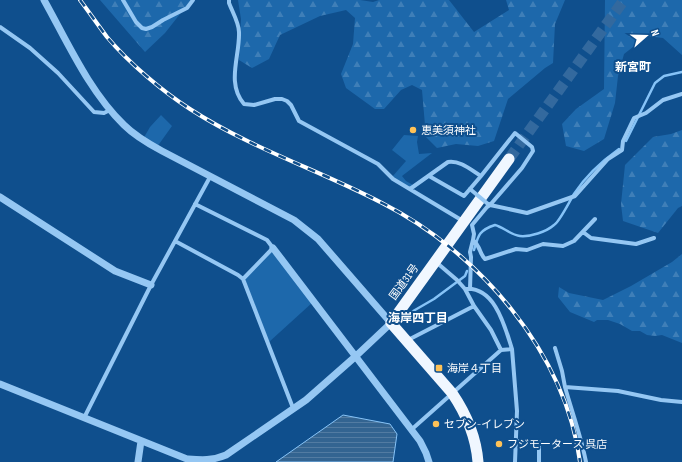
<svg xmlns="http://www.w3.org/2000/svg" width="682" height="462" font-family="'Sofia Sans Condensed','Noto Sans JP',sans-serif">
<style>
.forest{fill:url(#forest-firs)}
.park{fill:#1d68ab}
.water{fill:url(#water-rules);stroke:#86c3f7}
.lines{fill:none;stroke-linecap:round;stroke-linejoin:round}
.stream{stroke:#86c3f7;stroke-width:2.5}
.trunk-tunnel{stroke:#33699e;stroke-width:11;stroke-dasharray:11 5.5;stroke-linecap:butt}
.minor{stroke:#95c7f3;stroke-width:4}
.tertiary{stroke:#95c7f3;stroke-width:7}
.trunk{stroke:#f0f7ff;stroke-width:11}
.rail-casing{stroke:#fff;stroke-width:4}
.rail{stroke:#0f4f8d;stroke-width:2.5;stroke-dasharray:8;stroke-linecap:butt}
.minor-bridge{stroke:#95c7f3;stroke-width:4}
.poi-dot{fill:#ffc257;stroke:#0f4f8d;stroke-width:1.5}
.labels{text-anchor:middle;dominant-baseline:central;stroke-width:4;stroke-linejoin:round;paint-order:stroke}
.poi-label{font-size:11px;fill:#fff;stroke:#0f4f8d;text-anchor:start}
.street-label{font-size:11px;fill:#fff;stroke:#0f4f8d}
.neighbourhood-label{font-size:12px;font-weight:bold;fill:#fff;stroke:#0f4f8d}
</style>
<defs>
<pattern id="forest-firs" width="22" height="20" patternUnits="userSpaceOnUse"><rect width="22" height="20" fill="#1d68ab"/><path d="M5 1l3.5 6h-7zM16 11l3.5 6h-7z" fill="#3f7fb8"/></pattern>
<pattern id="water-rules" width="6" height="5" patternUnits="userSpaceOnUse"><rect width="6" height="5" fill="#336491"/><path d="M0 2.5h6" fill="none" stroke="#527ba2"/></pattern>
</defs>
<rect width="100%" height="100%" fill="#0f4f8d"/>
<path class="forest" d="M100,0h91l-26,33 -20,19z
M238,0h122l13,2 6,-2h70l25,32 35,-22 -3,-10h59l-10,24 -2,39 -8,5 -37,31 -14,42 -16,5 -22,-2 -19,4 -11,-11 -4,-47 -10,-5 -11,5 -17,19h-9l-29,-21 -5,-14 12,-30 2,-26 -9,-8 -26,6 -40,19 -11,24 -17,9 -13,-8 2,-41z
M605,0h77v55l-19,-17 -16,-2 -23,18 -6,22 -3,27 -11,36 -20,12 -18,-5 -4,-22 14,-15 28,-20z
M682,130v76l-4,2 -20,25 -35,-12 -2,-17 4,-39 28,-28 18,-3z
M682,254v89l-20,-8 -7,1 -8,-1 -7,-4h-8l-12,-7 -12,-4h-11l-3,2 -24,-10 -12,-15 1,-10 10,6 34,7 28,-14 41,-24z"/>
<path class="park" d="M161,115l11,11 -15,21 -14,-8 7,-12z
M404,135l14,1 -1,6 2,12 13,-1 -30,23 4,5 7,4 -3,3 -18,-11 14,-16 -14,-11z
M273,249l40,53 -44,40 -24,-63z"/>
<path class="water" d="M343,415l47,9 7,10 -4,28h-117z"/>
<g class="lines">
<path class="stream" d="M626,141l29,-58 9,-7 18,-4
M474,250c4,-14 5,-20 21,-25 8,2 16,10 25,11 10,1 26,-4 34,-11 6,-4 15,-23 20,-31 11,-17 28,-33 45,-45
M408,314l26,-15 31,-23 2,-5"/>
<path class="trunk-tunnel" d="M509,159l115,-159"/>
<path class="minor" d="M123,0l13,22 6,6 4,1 6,-2 11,-7 24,-12 6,-8
M229,0v3c3,8 10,20 10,29 1,24 -13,51 5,72l10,1 21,-6h7l5,2 4,4 8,16 79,43 15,15 70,42
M0,27l30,21 28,25 36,39 10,1 6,-3
M481,176l34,-43 17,14 1,4 -11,17 -32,37 37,8 48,-17 33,-37 14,-9 1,-9 11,-23 12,-5 17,-13 19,-6
M410,189l38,-27c12,-2 23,8 33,14l-17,20 -35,-20
M195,204l72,36 6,8 -30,31
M488,204l2,1 -3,2 -15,18 2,9 -1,6c8,7 6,13 12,19l31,-10 11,1 16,-6 20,2 11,-5 21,-22
M583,232l8,6 45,6 18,-6
M175,241l63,34 5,4 50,129
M436,262l21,18 8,9 9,17 17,24 10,20
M465,289c30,-3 40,38 47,60
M470,289l1,-32 -1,-5 3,-12
M408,340l66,-34
M555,348l7,23 3,16 53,4 43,9 21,2
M565,387c7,25 16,49 21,75
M84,418l67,-133 59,-108
M411,430l90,-80 11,-1 5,62 -2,51
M516,441l23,1v20"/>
<path class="tertiary" d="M0,197l115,74 36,14
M273,248l147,193 6,12 3,9
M0,384l187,75c14,1 25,2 39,-4l80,-55 50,-44 35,-33 -73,-84 -24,-19 -132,-69c-13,-7 -27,-15 -38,-26 -35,-34 -56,-82 -80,-125
M138,462l3,-21"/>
<path class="trunk" d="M478,462c-2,-26 -11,-47 -26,-69l-61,-70 118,-164"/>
<g class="rail-casing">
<path id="rail" d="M80,0c9,12 18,25 27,37 22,26 55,54 83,72 60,39 129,61 192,94 97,49 183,149 198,259"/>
</g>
<use href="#rail" class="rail"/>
<path class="minor-bridge" d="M470,189l18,15"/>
</g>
<g class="poi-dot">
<circle cx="413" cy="130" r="4"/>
<rect x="435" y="364" width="8" height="8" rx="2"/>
<circle cx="436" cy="424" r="4"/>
<circle cx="499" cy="444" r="4"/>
</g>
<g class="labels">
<g class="poi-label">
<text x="421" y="130">恵美須神社</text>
<text x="447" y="368">海岸４丁目</text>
<text x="444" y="424">セブン-イレブン</text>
<text x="507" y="444">フジモータース 呉店</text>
</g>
<g class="street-label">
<text transform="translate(404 282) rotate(-54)">国道31号</text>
</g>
<g class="neighbourhood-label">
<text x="633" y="67">新宮町</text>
<text x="418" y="318">海岸四丁目</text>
</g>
</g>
<g transform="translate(646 36) rotate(70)" stroke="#0f4f8d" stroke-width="3" paint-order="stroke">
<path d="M0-3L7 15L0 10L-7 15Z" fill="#ffffff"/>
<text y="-6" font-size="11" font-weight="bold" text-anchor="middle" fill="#ffffff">N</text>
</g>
</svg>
